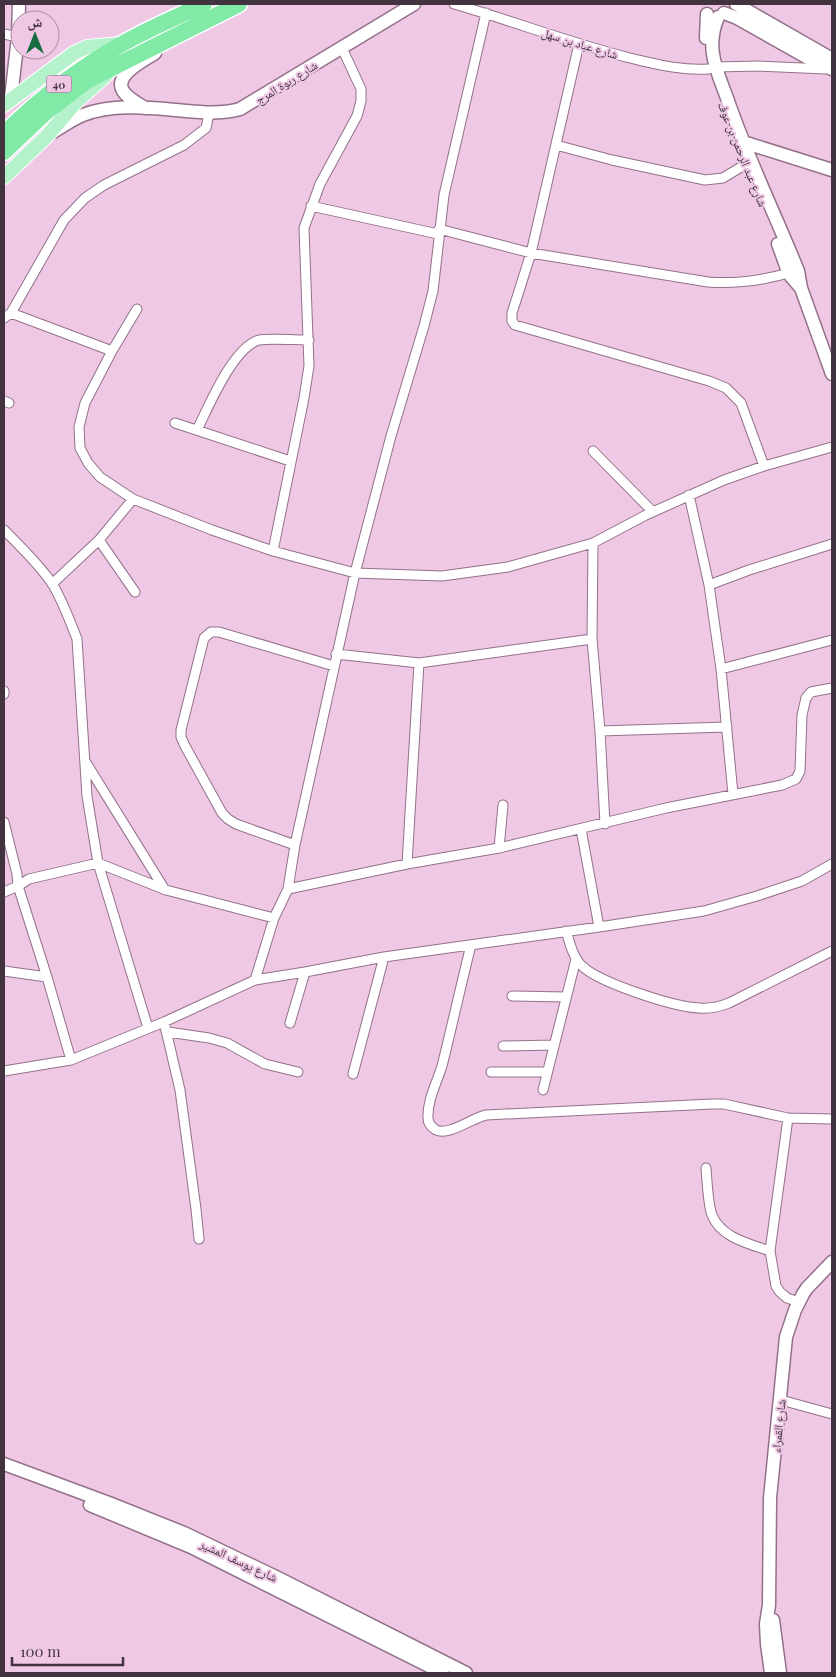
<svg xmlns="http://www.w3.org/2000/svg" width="836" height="1677" font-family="'Playfair Display','Noto Naskh Arabic',serif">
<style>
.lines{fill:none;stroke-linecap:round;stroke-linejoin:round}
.street-casing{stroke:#93718b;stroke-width:11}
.secondary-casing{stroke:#93718b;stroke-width:15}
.primary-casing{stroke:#fff;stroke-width:16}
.highway-casing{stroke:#fff;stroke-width:19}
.street{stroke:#fff;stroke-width:9}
.secondary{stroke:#fff;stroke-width:12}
.primary{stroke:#b3f2ca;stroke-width:14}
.highway{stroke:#81eaa7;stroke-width:16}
.labels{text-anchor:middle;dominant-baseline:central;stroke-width:4;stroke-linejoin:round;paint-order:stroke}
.shield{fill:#eec8e5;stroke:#766071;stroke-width:1}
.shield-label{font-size:11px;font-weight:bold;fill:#42333f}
.street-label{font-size:12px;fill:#42333f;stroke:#eec8e5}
</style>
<rect width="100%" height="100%" fill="#eec8e5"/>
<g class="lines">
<g class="street-casing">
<path id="street" d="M454,4c59,17 116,39 176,54 26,6 52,13 79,11
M4,34l14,3
M579,44l-48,209 -19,60v8l3,4 194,56 17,7 15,15 23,63
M716,67l42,-1 68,3
M556,145l56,15 93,20 18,-2 23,-14
M311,206l127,28
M439,229l92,24 177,29c28,2 57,-2 84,-10
M137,309l-25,42 -27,52 -6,24 1,21 8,15 12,14 33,22 79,31 61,21 82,22 87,3 66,-9 85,-24 53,-28 78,-35 40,-14 68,-19
M11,313l101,38
M4,318l7,-5 53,-93 21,-22 19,-13 80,-40 22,-17 3,-14
M4,401l5,2
M175,423l115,38
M197,430c11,-22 36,-83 62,-90 10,-2 38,0 50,0
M593,451l60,61
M689,495l20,90 12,84 12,125
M4,530c16,16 37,36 49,55 10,17 17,36 24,54l10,157 11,67 50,165
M99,540l36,52
M593,543l-1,96 8,92 5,93
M273,551l31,-153 5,-32 -5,-138 16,-44 37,-68 4,-15v-12l-19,-41
M52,584l47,-44 34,-41
M709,585l40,-15 83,-26
M336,654l83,9 173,-24
M721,669l111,-29
M4,691v3
M600,731l127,-4
M85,761l80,129
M4,822l13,52 1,12 29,91 24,83
M581,829l18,98
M295,845l-59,-21 -8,-5 -6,-6 -37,-67 -4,-9v-7l23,-92 7,-6h8l115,34
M499,848l4,-43
M407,864l12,-201
M288,889l119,-25 92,-16 167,-40 116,-23 14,-6 4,-8 2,-56 4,-17 5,-6 21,-4
M4,892l14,-6 11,-7 69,-16 68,27 108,28
M566,931c4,12 7,27 16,35 18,17 92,41 117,42 11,1 20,-1 30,-5l103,-52
M471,945c-10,40 -19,81 -29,121 -5,16 -15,35 -14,52 0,5 3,9 8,12 13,6 36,-12 50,-15l226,-11h12l64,14 44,1
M4,971l43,6
M255,980l19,-62 14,-29 7,-44 60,-272 36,-137 33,-110 9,-35 11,-96 42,-182
M512,996l54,1
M164,1022l16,68 16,119 3,30
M290,1023l15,-51
M168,1032l41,6 18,5 38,21 33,8
M503,1046l51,-1
M4,1071l67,-11 93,-38 91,-42 50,-8 79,-15 215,-30 105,-16 53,-15 45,-15 30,-17
M491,1072h56
M353,1074l31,-117
M543,1090l33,-131
M788,1118l-18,133 6,35 4,6 7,6 12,4
M706,1168c1,12 2,37 6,47 9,23 38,29 58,36
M781,1400l51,14"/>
</g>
<g class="secondary-casing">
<path id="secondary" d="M736,4l96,55
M724,13l13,5 71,40 24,11
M718,17c-5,12 -7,24 -5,37 2,16 10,32 15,47 20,58 47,113 70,170l3,17 31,86
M706,38l1,-24
M11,98l7,-61 1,-33
M145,108c-7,-5 -17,-9 -22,-17 -10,-16 22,-31 32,-38
M53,132c10,-6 20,-13 30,-17 28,-11 63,-8 92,-5 23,2 43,5 65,-1l174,-105
M739,143l4,-1 89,28
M778,244l11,30 12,14
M4,1464l105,39 75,30 94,45 188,95
M90,1505l101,42 252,126
M773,1620l7,53
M771,1673l-4,-29 -1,-20 3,-19 1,-107 16,-161 9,-27 8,-16 4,-6 25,-26"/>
</g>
<g class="primary-casing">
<path id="primary" d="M4,105l70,-52 13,-6 34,-3
M4,177l43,-41 29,-34 30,-27"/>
</g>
<g class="highway-casing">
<path id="highway" d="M4,134c35,-35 74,-65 118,-90 26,-15 55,-27 82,-40
M4,152l41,-39 43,-33 151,-76"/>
</g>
<use href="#street" class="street"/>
<use href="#secondary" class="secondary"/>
<use href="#primary" class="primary"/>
<use href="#highway" class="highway"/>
</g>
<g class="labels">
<rect class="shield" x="46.5" y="75.5" width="25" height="17" rx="4"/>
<g class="shield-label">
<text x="59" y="84">40</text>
</g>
<g class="street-label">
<text transform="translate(580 43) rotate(17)">شارع عباد بن سهل</text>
<text transform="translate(286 82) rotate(-32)">شارع ربوة المرج</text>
<text transform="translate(743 154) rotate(68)">شارع عبد الرحمن بن عوف</text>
<text transform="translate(778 1426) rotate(-84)">شارع القمراء</text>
<text transform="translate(239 1560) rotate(25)">شارع يوسف المشير</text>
</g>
</g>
<rect width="836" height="1677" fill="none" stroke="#42333f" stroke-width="10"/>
<g transform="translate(35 35)"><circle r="24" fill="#eec8e5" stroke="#a98ca3"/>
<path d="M0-4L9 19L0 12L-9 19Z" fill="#186d3f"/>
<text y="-8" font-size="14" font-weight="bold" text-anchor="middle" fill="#42333f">ش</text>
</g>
<path d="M12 1657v8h111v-8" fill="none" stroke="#42333f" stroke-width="2.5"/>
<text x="20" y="1657" font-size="15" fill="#42333f" stroke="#eec8e5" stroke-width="4" paint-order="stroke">100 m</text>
</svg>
